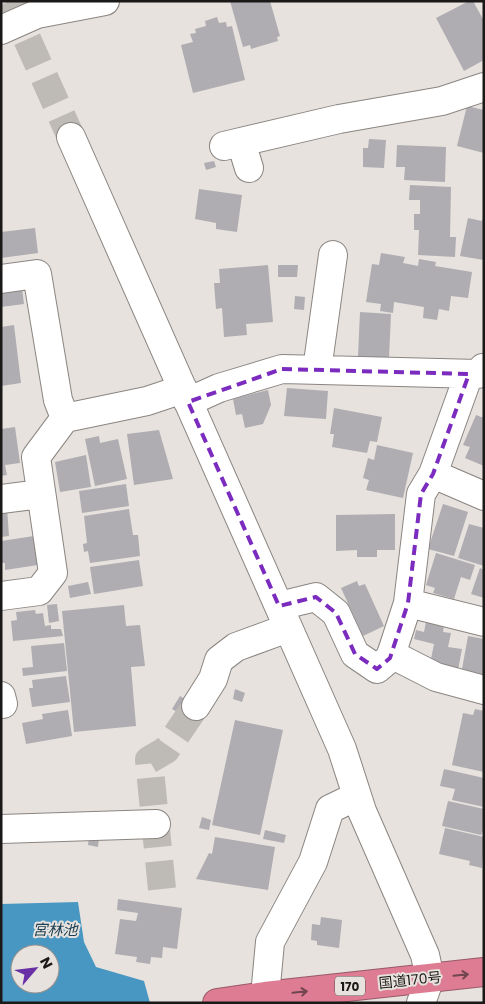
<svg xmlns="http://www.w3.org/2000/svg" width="485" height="1004" font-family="Poppins,'Noto Sans JP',sans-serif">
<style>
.water{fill:#4897c3;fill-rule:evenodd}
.building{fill:#afadb2}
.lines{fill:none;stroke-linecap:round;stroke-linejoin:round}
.minor-tunnel{stroke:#bebab5;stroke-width:28;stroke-dasharray:28 14;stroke-linecap:butt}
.minor-casing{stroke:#8a8581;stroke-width:30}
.highway-casing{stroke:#995968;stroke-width:30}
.minor{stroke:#fff;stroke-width:28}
.highway{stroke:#dd7c93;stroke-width:28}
.oneway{stroke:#72464f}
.marked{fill:none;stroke:#7b2cbf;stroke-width:4;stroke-dasharray:10 6;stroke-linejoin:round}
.labels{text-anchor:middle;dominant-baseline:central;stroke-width:4;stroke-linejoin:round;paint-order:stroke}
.shield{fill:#e7e2dd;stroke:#585552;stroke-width:1}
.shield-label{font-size:12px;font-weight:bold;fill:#1b1917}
.street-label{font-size:14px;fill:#1b1917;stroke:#e7e2dd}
.water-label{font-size:15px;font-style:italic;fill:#1d4054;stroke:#e7e2dd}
</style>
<rect width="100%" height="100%" fill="#e7e2dd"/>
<path class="water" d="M78,902l6,40 12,25 48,14 6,22h-149v-99zM20,954h30v30h-30z"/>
<path class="building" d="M230,1h40l10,35 -3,1 1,4 -27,8 -1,-4 -7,2z
M469,1h4l11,20v39l-20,11 -28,-53z
M217,17l2,6 7,-1 1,5 5,-1 13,54 -52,13 -12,-48 12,-3 -3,-8 6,-1 -1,-4 11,-3 -1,-5z
M467,106l17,4v43l-27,-7z
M369,139l17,1 -2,28 -21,-1v-19h5z
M397,145l49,2 -1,35 -41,-2 1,-13h-9z
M214,161l2,6 -10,3 -2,-7z
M410,185l41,2 -1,50h6l-1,20 -37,-2 1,-25h-5v-16h6v-14h-11z
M199,189l43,6 -5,37 -21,-3v-6l-21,-4z
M483,217l1,43 -24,-4 8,-38 14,3z
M35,228l3,25 -37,5v-26z
M381,253l24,4 -2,6 15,3 1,-7 17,3 -1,4 37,6 -4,26 -17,-2 -2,15 -10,-2 -2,11 -14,-2 1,-11 -30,-5 -1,11 -13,-2 1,-7 -15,-2 6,-38 7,1z
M268,265l5,57 -27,2 1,11 -23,2 -2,-29 -6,1 -2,-26h6l-1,-14z
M278,265h20l-1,12h-19z
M21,281l3,23 -23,3v-24z
M295,296l10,1 -1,13 -10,-1z
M360,312l31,2 -2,44 -31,-2z
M14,325l7,58 -20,3v-59z
M287,388l41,3 -2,28 -42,-3z
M268,390l3,15 -8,19 -18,4 -3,-14 -6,1 -3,-16z
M334,408l48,9 -5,25 -7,-1 -3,12 -35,-6 2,-13h-4z
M476,415l8,3v48l-19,-8 5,-11 -7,-2z
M15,427l5,36 -15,2 2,10 -6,1v-47z
M159,430l14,49 -39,6 -7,-51z
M99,436l1,7 18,-4 9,40 -32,7 -10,-47z
M377,445l36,8 -10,45 -37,-8 3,-10 -6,-2 5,-20 6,2z
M86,455l5,32 -31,5 -5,-30z
M126,484l3,22 -47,7 -3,-22z
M443,504l25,8 -14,44 -26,-7z
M7,508l2,28 -8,1v-28z
M129,509l4,26h5l2,21 -50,7 -2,-12 -4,1 -1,-8 4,-1 -3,-27z
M395,514v36h-18v7h-20v-7l-21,1v-36z
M469,524l15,4v38l-26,-8z
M34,536l4,29 -33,5v-7h-4v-22z
M436,553l39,12 -5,15 -9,-3 -7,22 -21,-6 2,-5 -9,-3z
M139,560l4,26 -49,8 -4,-27z
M480,568l4,2v28l-13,-4z
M357,581l2,5 6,-2 19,42 -21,10 -22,-48z
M88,582l3,12 -21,4 -2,-12z
M57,604l2,17 -10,2 -2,-18z
M124,605l2,21 14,-1 5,41 -14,1 5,59 -62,6 -12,-121z
M35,610l1,4 7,-1 2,13 6,-1v4h10l2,7 -50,5 -2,-20 6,-1 -1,-8z
M426,622l18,4 -1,6 8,1 -3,14 14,2 -4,21 -28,-6 4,-20 -20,-5 2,-9 8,2z
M468,636l16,3v39l-19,-4 2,-4 -5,-1z
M64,643l3,28 -44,5 -1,-8 11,-1 -2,-21z
M66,676l4,26 -38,5 -3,-19h4l-1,-8z
M235,689l10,4 -3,9 -9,-3z
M180,696l18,11 -8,13 -18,-11z
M475,709l9,2v61l-32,-7 11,-52 10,2z
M68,710l4,26 -46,8 -4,-21 21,-4 -1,-5z
M235,720l48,10 -23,105 -48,-10z
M444,769l40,9v29l-32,-7 3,-11 -15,-3z
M448,801l36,8v19l-3,7 -39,-9z
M202,817l9,3 -2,10 -10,-2z
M445,828l39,9 -2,31 -13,-3 1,-4 -31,-7z
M265,830l21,5 -2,8 -21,-4z
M89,837l10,1 -1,9 -10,-2z
M215,837l60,10 -7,43 -72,-11 13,-26 3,1z
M118,899l64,9 -5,41 -14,-2 -1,11 -11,-1 -1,7 -14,-2 1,-5 -22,-3 5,-35 16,2 2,-8 -21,-3z
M321,917l21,3 -3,28 -22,-3v-4l-6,-1 1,-16 8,1z"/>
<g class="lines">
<path class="minor-tunnel" d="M10,1l61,136
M162,889l-13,-129 17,-10 30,-44"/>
<g class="minor-casing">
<path id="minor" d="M1,30l36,-16 68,-13
M71,137l271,612 20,62 63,144 5,23 -9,25
M241,142l8,26
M224,146l115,-27 103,-18 42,-14
M1,279l36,-5 21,126 7,18
M317,370l16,-115
M188,402l31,-14 63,-19 196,5 5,-6
M433,474l51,22
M1,499l40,-5
M1,596l38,-5 14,-18 -17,-116 29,-39 82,-17 36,-12
M408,603l76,19
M279,606l37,-9 20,16 19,41 22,15 13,-11 18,-55 13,-109 12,-20 36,-100
M391,654l45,23 48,13
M1,696l2,8
M196,706l17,-27 6,-19 17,-13 52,-19
M1,829l155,-5
M265,996l5,-54 43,-80 17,-53 27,-13"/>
</g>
<g class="highway-casing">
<path id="highway" d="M217,1003l48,-7 219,-24"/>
</g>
<use href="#minor" class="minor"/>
<use href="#highway" class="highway"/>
</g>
<defs><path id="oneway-shaft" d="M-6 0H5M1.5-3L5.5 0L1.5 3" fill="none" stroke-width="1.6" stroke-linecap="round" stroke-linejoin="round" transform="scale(1.25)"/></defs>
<g class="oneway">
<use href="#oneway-shaft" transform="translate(461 975) rotate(-6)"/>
<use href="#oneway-shaft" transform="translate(300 992) rotate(-6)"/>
</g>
<path class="marked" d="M282,369l187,5 -36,100 -12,20 -13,109 -18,55 -13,11 -22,-15 -19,-41 -20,-16 -37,9 -91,-204z"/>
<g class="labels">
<rect class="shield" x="335" y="976.5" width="30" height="19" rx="4"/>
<g class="shield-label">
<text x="350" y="986">170</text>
</g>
<g class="street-label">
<text transform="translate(410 980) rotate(-6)">国道170号</text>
</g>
<g class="water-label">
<text x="55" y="929">宮林池</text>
</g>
</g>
<rect width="485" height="1004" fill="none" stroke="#1b1917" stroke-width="5"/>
<g transform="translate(35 969) rotate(62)"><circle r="24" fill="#e7e2dd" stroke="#95928e"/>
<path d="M0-4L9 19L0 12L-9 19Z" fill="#6930a6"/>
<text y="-8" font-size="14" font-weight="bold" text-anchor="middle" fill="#1b1917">N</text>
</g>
</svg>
